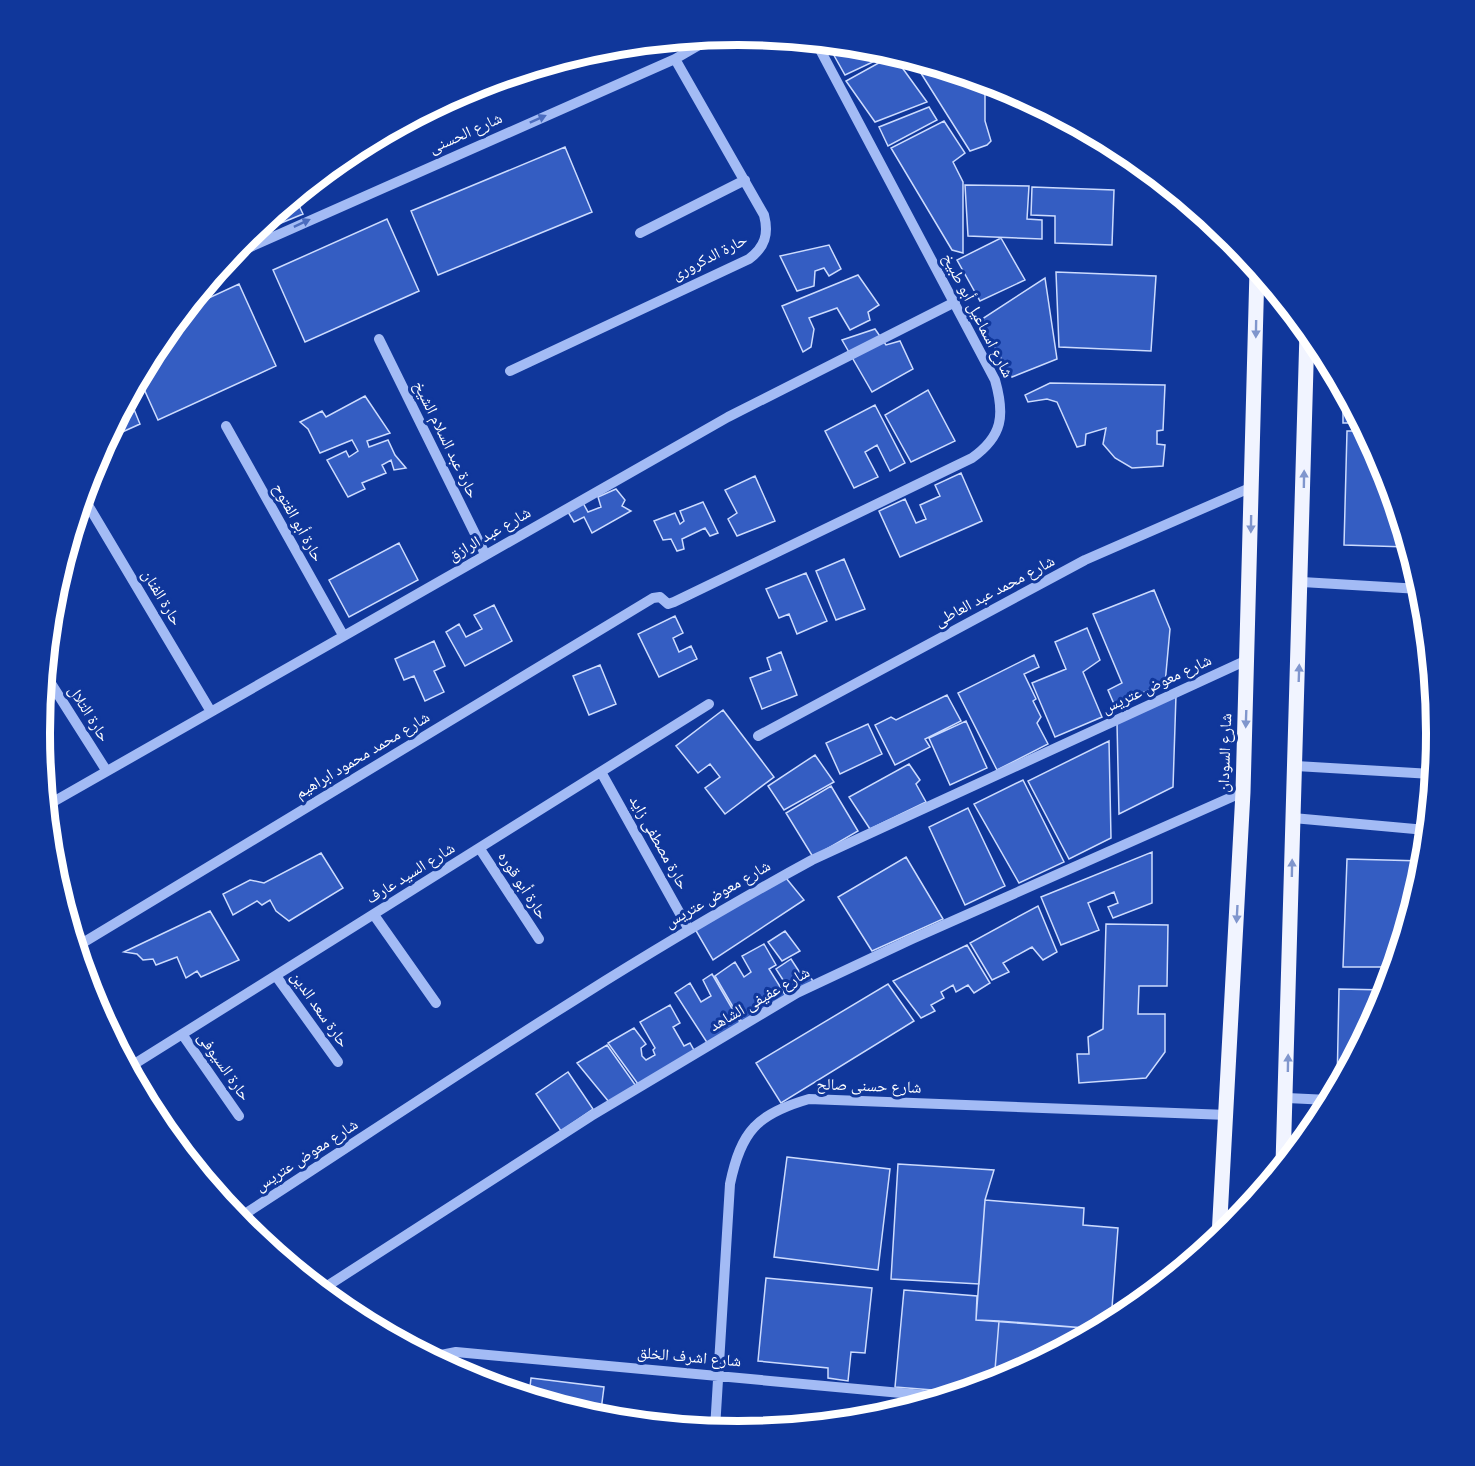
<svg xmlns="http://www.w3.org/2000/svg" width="1475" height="1466" font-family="Overpass,'Noto Naskh Arabic',sans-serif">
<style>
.building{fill:#345dc2;stroke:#ccdbfe;stroke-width:1.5}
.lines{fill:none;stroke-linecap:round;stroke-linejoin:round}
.minor{stroke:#a3bbf5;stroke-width:10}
.major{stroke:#f1f4ff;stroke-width:15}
.oneway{fill:#4b6cbf}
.oneway2{fill:#8096cd}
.labels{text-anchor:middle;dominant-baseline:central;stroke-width:6;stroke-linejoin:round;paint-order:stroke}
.street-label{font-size:16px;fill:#fff;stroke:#10379b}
.rim{fill:none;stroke:#fff;stroke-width:8}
</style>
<rect width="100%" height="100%" fill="#10379b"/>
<path class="building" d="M827,43l47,5 18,5 -47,22z
M893,55l34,47 -52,20 -29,-41z
M912,59l73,23v39l6,20 -4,4 -17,6z
M929,107l8,13 -49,26 -9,-19z
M944,121l21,32 -12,9 10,20v71l-11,-3 -61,-102z
M565,147l27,65 -154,63 -27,-64z
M965,185l64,1 -2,33 15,1v19l-74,-3z
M1032,187l82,3 -2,55 -57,-2v-27l-24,-1z
M295,197l8,17 -34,14 -3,-7z
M387,219l32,72 -114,51 -32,-72z
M1001,238l24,42 -45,21 -23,-41z
M829,245l12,24 -12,7 -5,-8 -9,3 -1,15 -17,5 -17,-35z
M1056,272l100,4 -5,75 -92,-4z
M858,275l21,30 -11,7 2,8 -20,10 -13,-22 -28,10 5,11 -3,18 -8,5 -21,-46z
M1045,278l12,81 -45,18 -33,-56z
M239,284l37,82 -118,54 -19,-42 18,-33 30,-37z
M875,329l11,16 14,-4 13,28 -41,23 -30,-52z
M1050,383l115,2 -2,45 -6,1v13l8,1 -2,21 -31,2 -17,-10 -12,-14 3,-16 -20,6 -1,11 -8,2 -20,-45 -10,-3 -19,3 -3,-7z
M928,390l27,51 -44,21 -26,-47z
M1343,391l17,32h-17z
M365,396l25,37 -23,8 2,6 19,-7 7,15 11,13 -12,2 -3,-10 -9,5 4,8 -24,10 3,6 -17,8 -21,-37 19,-9 3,6 9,-6 -6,-11 -32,13 -12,-24 -8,-7 22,-11 4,6z
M129,397l11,27 -33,15z
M875,405l30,58 -15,8 -13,-26 -12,7 13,25 -24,11 -29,-57z
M1347,431h17l19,35 24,81 -63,-2z
M961,473l21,48 -82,36 -21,-46 26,-12 11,24 10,-4 -6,-14 20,-9 -5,-11z
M755,476l20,45 -38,15 -9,-17 9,-6 -12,-23z
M616,489l9,11 -3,6 9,5 -39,22 -8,-16 -10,5 -6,-10 15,-9 5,9 13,-5 -3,-10z
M703,502l15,31 -8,3 -5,-8 -23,11 2,10 -7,2 -6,-12 -8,1 -9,-19 21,-8 5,11 4,-3 -4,-10z
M399,543l19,37 -69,37 -20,-37z
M844,559l21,50 -29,11 -20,-49z
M806,573l21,48 -30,13 -8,-20 -10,4 -13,-29z
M1154,590l16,39 -5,55 -51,20 -6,-14 14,-7 -29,-69z
M494,605l18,36 -47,25 -19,-34 13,-8 7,13 16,-8 -8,-14z
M675,616l8,17 -10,5 6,14 12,-6 6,13 -38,18 -21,-43z
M1087,628l13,32 -17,12 19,45 -47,20 -23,-54 34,-14 -11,-27z
M434,641l11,25 -11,5 10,21 -19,9 -11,-25 -10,4 -9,-21z
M781,652l16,43 -35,14 -12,-31 21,-8 -4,-12z
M1034,655l5,12 -15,7 12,25 -3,2 8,16 -4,6 11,21 -51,26 -39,-77z
M600,665l16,39 -27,11 -16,-39z
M947,695l14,26 -36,18 5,8 -35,18 -20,-40 16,-8 5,3z
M1176,695l-3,92 -54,27 -2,-91z
M723,710l51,67 -49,37 -20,-26 15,-11 -10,-13 -12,9 -22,-27z
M966,721l21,47 -37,17 -21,-47z
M868,724l14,30 -42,20 -14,-31z
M1109,741l2,97 -42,21 -41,-78z
M815,755l19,27 -50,28 -16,-24z
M909,764l11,16 -4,4 10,18 -56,27 -21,-32z
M1023,780l41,82 -45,21 -45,-79z
M831,786l27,45 -45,26 -27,-44z
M968,808l37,78 -40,19 -36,-78z
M1152,852v51l-39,15 -5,-11 10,-4 -4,-11 -26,11 11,27 -38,15 -20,-48z
M321,853l22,35 -54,33 -13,-10 -6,-11 -8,5 -5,-4 -24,14 -10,-21 27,-14 14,3z
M906,857l37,62 -71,32 -34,-54z
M1347,859l76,2 -30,106h-50z
M786,878l18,22 -91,60 -18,-31z
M1038,906l19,46 -14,8 -11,-13 -29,16 6,9 -17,8 -22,-37z
M210,911l29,49 -38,17 -4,-6 -11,7 -9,-21 -21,8 -3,-6 -10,1 -6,-6 -13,-2z
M1106,924l62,1 -1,61h-28l-1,28h27v38l-19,26 -67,5 -2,-29h12l-1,-17 15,-8z
M785,931l15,20 -18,10 -14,-19z
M764,944l12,21 -7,4 17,27 -43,28 -28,-48 20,-14 9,15 7,-5 -9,-16z
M967,945l23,38 -16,10 -6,-8 -12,7 -3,-7 -12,7 3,6 -13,7 4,6 -14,7 -28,-37z
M791,959l11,17 6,-3 6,10 -22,11 -16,-25z
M712,974l29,50 -33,20 -33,-51 15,-10 11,19 10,-6 -8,-16z
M888,984l26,37 -133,82 -25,-40z
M1339,989l47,1 -49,96z
M670,1005l10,18 -7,4 11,19 6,-3 5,9 -57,32 -30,-41 26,-15 12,16 -5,4 1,8 4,4 9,-5 -2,-5 2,-2 -15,-26z
M607,1045l29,41 -27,16 -32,-39z
M568,1072l25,37 -32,22 -25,-37z
M787,1157l103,12 -12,101 -104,-13z
M898,1164l96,6 -9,30 -6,84 -88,-5z
M985,1200l99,8 -1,17 35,3 -7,93 -13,8 -122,-9z
M766,1278l106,10 -7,65 -14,-1 -3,29 -20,-3v-10l-70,-7z
M904,1290l73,6 -1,24 23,1 -5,61 -36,10 -63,-5z
M1137,1304l-12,10 -14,7 1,-10z
M999,1321l99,8 -104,53z
M469,1378l37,3 -1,8 -35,-11z
M531,1378l73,9 -4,31 -71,-22z
M794,1417l58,3 -66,7z"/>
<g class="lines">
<path class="minor" d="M640,233l105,-53
M230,256l445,-197 38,-22
M379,339l106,215
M510,371l239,-112c16,-12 20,-25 15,-44l-89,-156
M226,426l117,209
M85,500l125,210
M1302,582l118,7
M45,674l61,96
M758,736l327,-176 167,-73
M1296,766l136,8
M601,772l87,156
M46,806l682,-389 227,-115
M1293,818l133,12
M480,849l59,90
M374,915l62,88
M76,947l577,-349 7,-1 8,7 6,-2 298,-144c31,-22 33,-43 23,-78l-179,-338
M276,976l62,86
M182,1034l57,82
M128,1068l581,-364
M1287,1098l42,2
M237,1219c190,-123 376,-251 575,-359l435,-200
M321,1290l270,-174 206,-123 115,-54 331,-147
M431,1357l25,-5 489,45
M715,1429l15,-245c11,-53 27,-70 79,-85l419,16"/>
<path class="major" d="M1283,1164l24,-832
M1219,1237l24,-445 14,-522"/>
</g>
<defs><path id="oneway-solid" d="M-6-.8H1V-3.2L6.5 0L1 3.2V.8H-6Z" transform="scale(1.5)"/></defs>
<g class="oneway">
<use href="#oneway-solid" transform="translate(538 119) rotate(-24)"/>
<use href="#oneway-solid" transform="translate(302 223) rotate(-25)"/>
</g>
<g class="oneway2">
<use href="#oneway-solid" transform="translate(1256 329) rotate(91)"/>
<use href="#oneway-solid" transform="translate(1304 479) rotate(-89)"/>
<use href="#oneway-solid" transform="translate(1251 524) rotate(91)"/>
<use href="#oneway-solid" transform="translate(1299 673) rotate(-88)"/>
<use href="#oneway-solid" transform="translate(1246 719) rotate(92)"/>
<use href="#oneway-solid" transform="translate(1292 868) rotate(-89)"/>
<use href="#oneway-solid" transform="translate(1237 914) rotate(93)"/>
<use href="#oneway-solid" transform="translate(1288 1063) rotate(-89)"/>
</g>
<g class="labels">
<g class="street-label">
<text transform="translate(466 134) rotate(-24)">شارع الحسنى</text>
<text transform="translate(710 258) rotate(-27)">حارة الدكرورى</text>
<text transform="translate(977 316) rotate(63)">شارع اسماعيل أبو طبيخ</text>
<text transform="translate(445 440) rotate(64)">حارة عبد السلام الشيخ</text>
<text transform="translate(297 523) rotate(61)">حارة أبو الفتوح</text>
<text transform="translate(490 535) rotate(-30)">شارع عبد الرازق</text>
<text transform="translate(995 592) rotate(-28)">شارع محمد عبد العاطى</text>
<text transform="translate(161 598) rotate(59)">حارة الفنان</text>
<text transform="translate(1157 685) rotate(-25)">شارع معوض عتريس</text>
<text transform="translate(88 714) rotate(58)">حارة التلال</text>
<text transform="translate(1226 753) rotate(-88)">شارع السودان</text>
<text transform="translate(363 756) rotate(-31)">شارع محمد محمود ابراهيم</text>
<text transform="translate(658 843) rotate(61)">حارة مصطفى زايد</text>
<text transform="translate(411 874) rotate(-32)">شارع السيد عارف</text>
<text transform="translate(522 886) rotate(57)">حارة أبو قوره</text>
<text transform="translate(718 895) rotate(-30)">شارع معوض عتريس</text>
<text transform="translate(760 1000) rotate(-30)">شارع عفيفى الشاهد</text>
<text transform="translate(319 1010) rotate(55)">حارة سعد الدين</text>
<text transform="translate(223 1067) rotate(55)">حارة السيوفى</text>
<text transform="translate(869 1087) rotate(2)">شارع حسنى صالح</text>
<text transform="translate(307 1156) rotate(-33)">شارع معوض عتريس</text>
<text transform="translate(689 1358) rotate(5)">شارع اشرف الخلق</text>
</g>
</g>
<path d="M0 0H1475V1466H0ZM50 733a688 688 0 1 1 1376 0a688 688 0 1 1-1376 0Z" fill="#10379b" fill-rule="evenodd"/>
<path class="rim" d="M50 733a688 688 0 1 1 1376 0a688 688 0 1 1-1376 0Z"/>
</svg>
